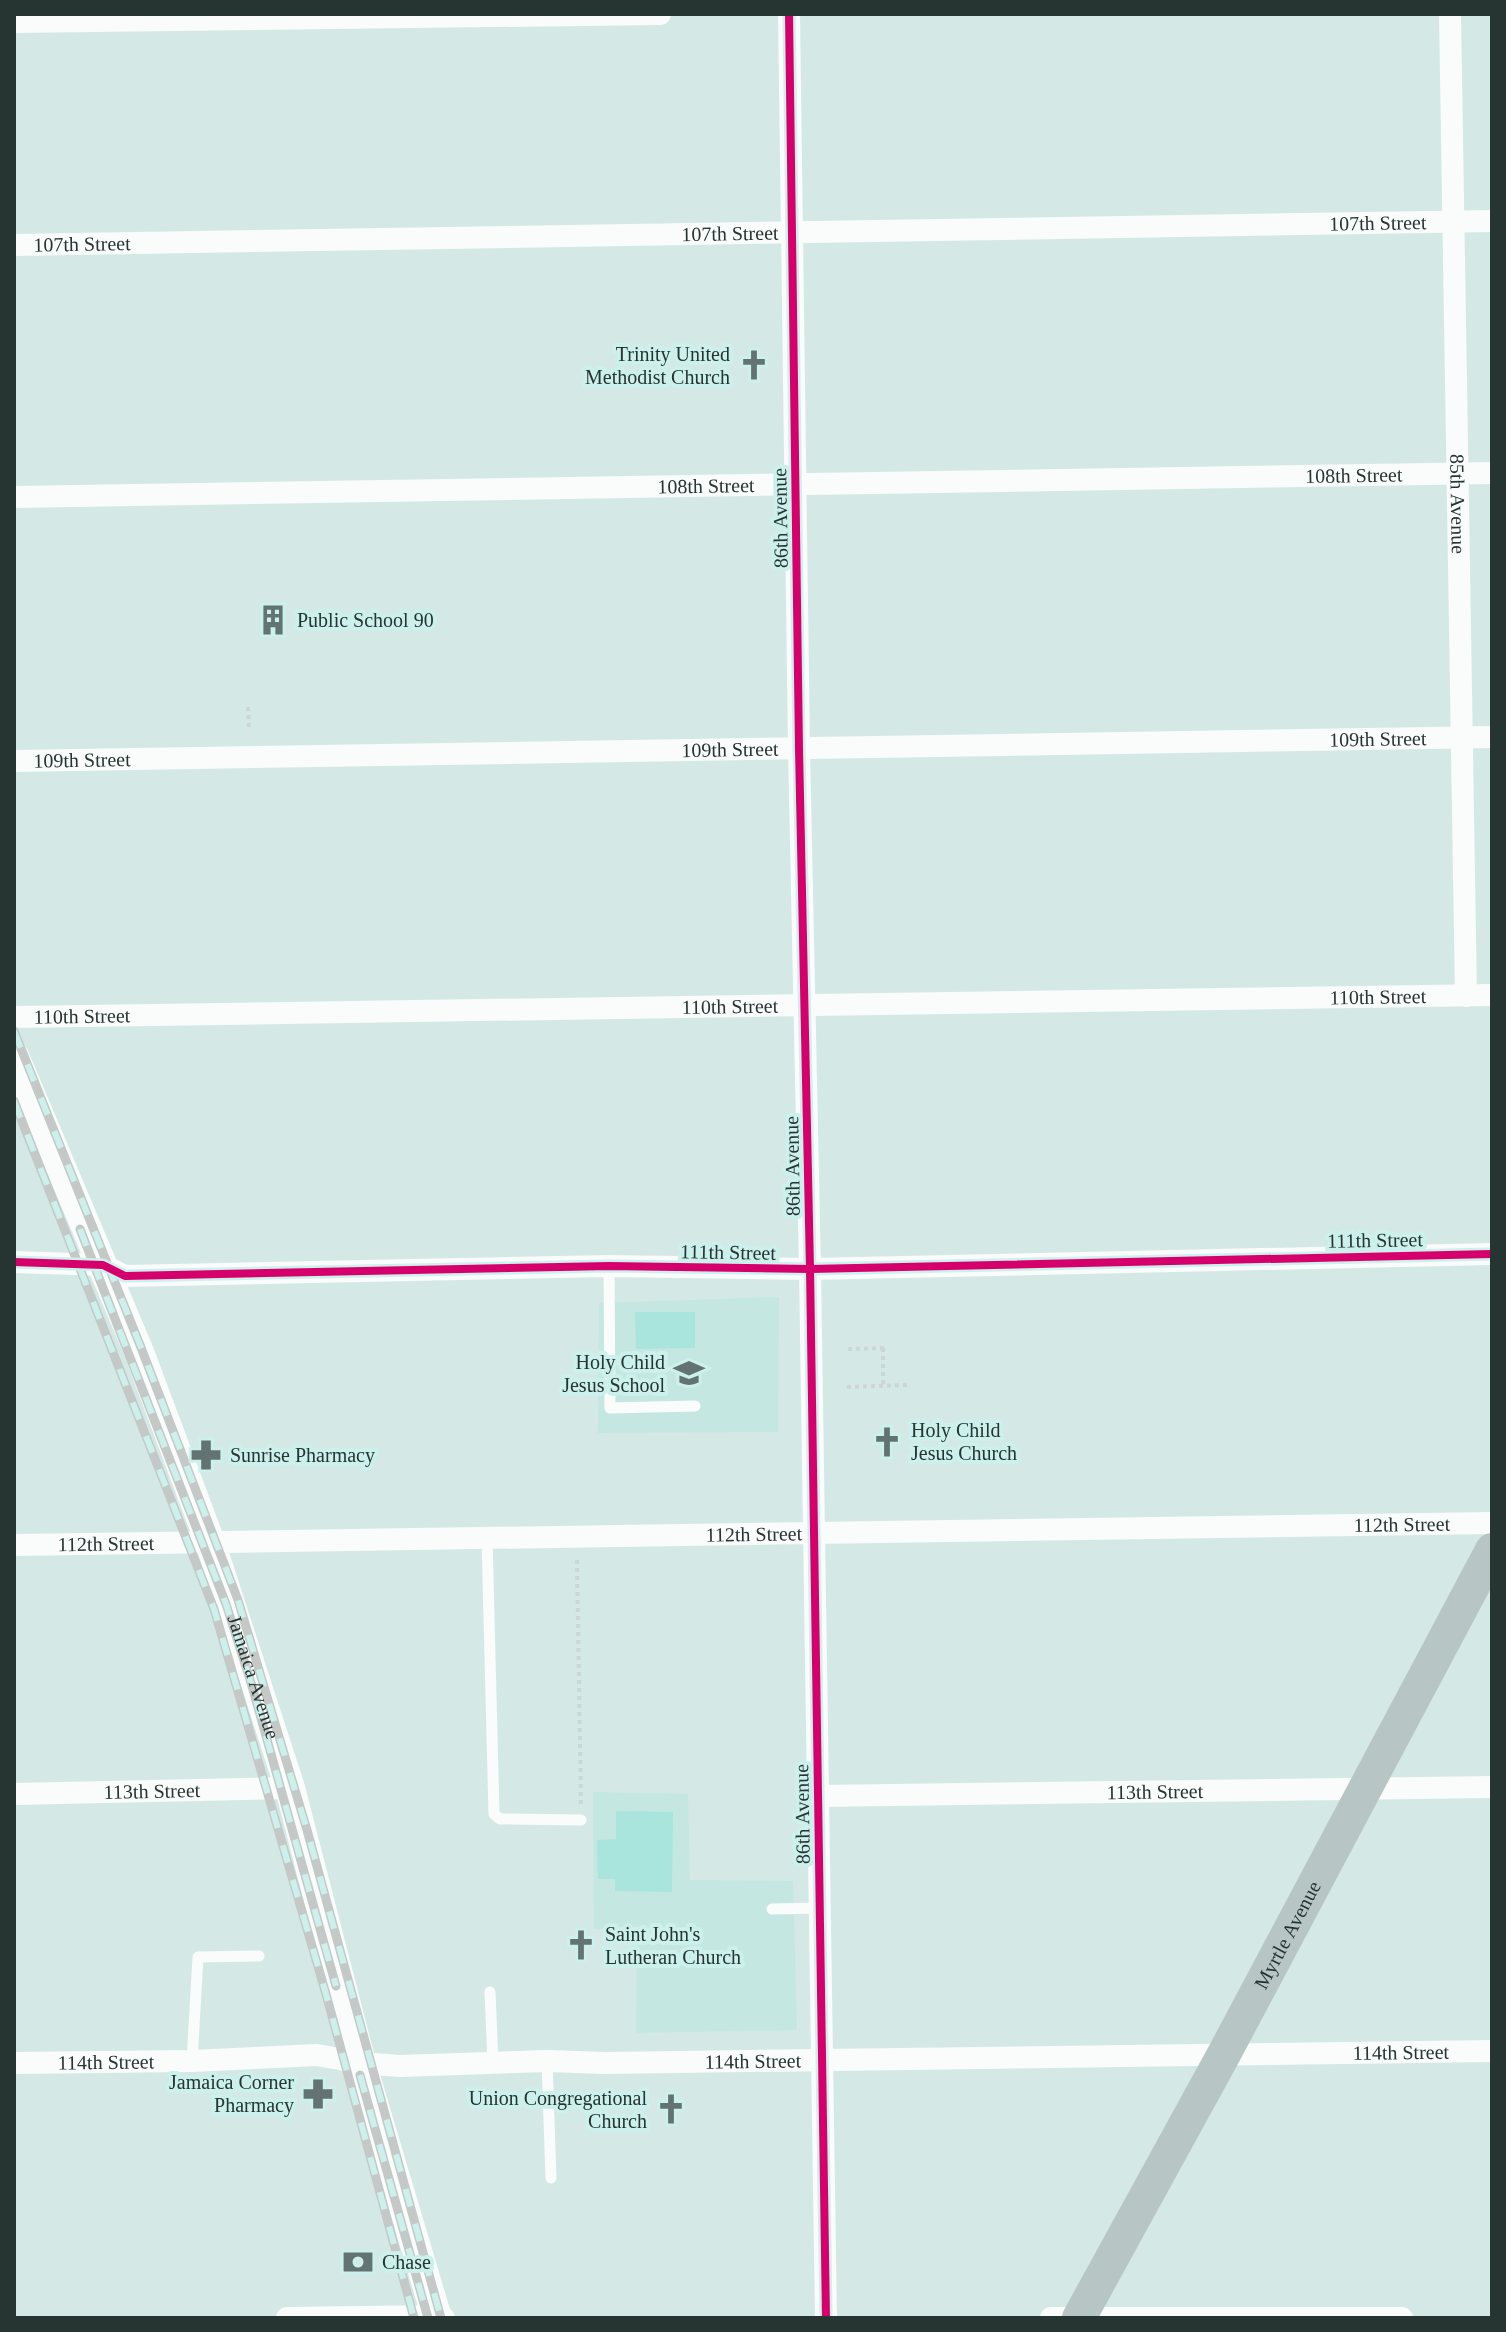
<svg xmlns="http://www.w3.org/2000/svg" width="1506" height="2332" font-family="'Times New Roman',serif">
<style>
.built{fill:#c5e7e2}
.green{fill:#a9e4dd}
.lines{fill:none;stroke-linecap:round;stroke-linejoin:round}
.path{stroke:#cfd5d4;stroke-width:4;stroke-dasharray:4 4;stroke-linecap:butt}
.lane{stroke:#f9fcfb;stroke-width:11}
.street{stroke:#f9fcfb;stroke-width:22}
.secondary{stroke:#f9fcfb;stroke-width:30}
.primary{stroke:#b7c6c4;stroke-width:34}
.rail-casing{stroke:#c4c9c8;stroke-width:9}
.rail{stroke:#ccf0eb;stroke-width:6;stroke-dasharray:18;stroke-linecap:butt}
.cycleway-casing{stroke:#ccf0eb;stroke-width:13}
.cycleway{stroke:#d6006c;stroke-width:8}
.labels{text-anchor:middle;dominant-baseline:central;stroke-width:8;stroke-linejoin:round;paint-order:stroke}
.street-label{font-size:20px;fill:#263432;stroke:#ccf0eb}
.poi-label{font-size:20px;fill:#263432;stroke:#ccf0eb;text-anchor:start}
</style>
<rect width="100%" height="100%" fill="#d4e8e5"/>
<path class="built" d="M779,1297l-1,135 -180,1 1,-130z
M593,1792l95,2 2,86 103,1 4,149 -161,3 1,-104h-43z"/>
<path class="green" d="M695,1312v36l-59,1 -1,-37z
M616,1811l57,1 -1,80 -57,-1v-12h-17l-1,-39 19,-1z"/>
<g class="lines">
<path class="path" d="M248,707l1,23
M883,1348v37
M848,1349l38,-1
M847,1387l60,-2
M577,1560l4,245"/>
<path class="lane" d="M609,1266l1,142 85,-2
M487,1538l7,276 6,5 81,1
M772,1909l47,-1
M490,1992l3,71
M192,2061l6,-104 61,-1
M547,2061l4,117"/>
<g class="street">
<path d="M789,14l10,735 11,520 16,1049"/>
<path id="s1" d="M1450,14l16,982"/>
<path d="M14,22l646,-8"/>
<path id="s2" d="M14,245l1478,-24"/>
<path id="s3" d="M14,497l1478,-24"/>
<path id="s4" d="M14,761l1478,-24"/>
<path id="s5" d="M14,1017l1478,-22"/>
<path d="M14,1262l89,3 22,11 484,-10 201,3 682,-15"/>
<path id="s6" d="M14,1545l1478,-22"/>
<path id="s7" d="M14,1794l276,-6"/>
<path id="s8" d="M819,1796l673,-9"/>
<path id="s9" d="M14,2063l178,-2 125,-6 44,8 39,3 147,-5 58,2 887,-12"/>
<path d="M287,2318l150,-2 7,2"/>
<path d="M1051,2318h351"/>
</g>
<path class="secondary" id="s10" d="M14,1056l125,296 71,190 80,246 71,275 76,255"/>
<path class="primary" id="s11" d="M1079,2318l145,-264 268,-504"/>
<g class="rail-casing">
<path id="rail" d="M14,1031l126,314 98,255 69,230 134,488
M14,1101l200,508 112,385 88,324
M80,1229l146,375 26,82 84,300
M360,2075l68,243"/>
</g>
<use href="#rail" class="rail"/>
<g class="cycleway-casing">
<path id="cycleway" d="M789,14l10,735 11,520 16,1049
M14,1262l89,3 22,11 484,-10 201,3 682,-15"/>
</g>
<use href="#cycleway" class="cycleway"/>
</g>
<defs>
<g id="church-bare" transform="scale(2.4)"><path d="M-1.2-6h2.4v3.5h3.3v2.4h-3.3V6h-2.4V-.1h-3.3v-2.4h3.3Z" fill="#637371" stroke="#ccf0eb" stroke-width="2.5" paint-order="stroke"/></g>
<g id="building-bare" transform="scale(2.4)"><path d="M-4-6H4V6H1V3H-1V6H-4ZM-2.5-4.3h1.7v1.8h-1.7ZM.8-4.3h1.7v1.8H.8ZM-2.5-1h1.7V.8h-1.7ZM.8-1h1.7V.8H.8Z" fill="#637371" stroke="#ccf0eb" stroke-width="2.5" paint-order="stroke"/></g>
<g id="school-bare" transform="scale(2.4)"><path d="M0-5L7-2L0 1L-7-2ZM-4 1L0 2.5L4 1V4Q0 6-4 4Z" fill="#637371" stroke="#ccf0eb" stroke-width="2.5" paint-order="stroke"/></g>
<g id="pharmacy-bare" transform="scale(2.4)"><path d="M-2-6h4v4h4v4h-4v4h-4v-4h-4v-4h4Z" fill="#637371" stroke="#ccf0eb" stroke-width="2.5" paint-order="stroke"/></g>
<g id="bank-bare" transform="scale(2.4)"><path d="M-6-4H6V4H-6ZM0-2.3a2.3 2.3 0 1 0 0 4.6a2.3 2.3 0 1 0 0-4.6Z" fill="#637371" stroke="#ccf0eb" stroke-width="2.5" paint-order="stroke"/></g>
</defs>
<g fill-rule="evenodd">
<use href="#church-bare" x="754" y="365"/>
<use href="#building-bare" x="273" y="620"/>
<use href="#school-bare" x="689" y="1373"/>
<use href="#church-bare" x="887" y="1442"/>
<use href="#pharmacy-bare" x="206" y="1455"/>
<use href="#church-bare" x="581" y="1945"/>
<use href="#pharmacy-bare" x="318" y="2094"/>
<use href="#church-bare" x="671" y="2109"/>
<use href="#bank-bare" x="358" y="2262"/>
</g>
<g class="labels">
<g class="street-label">
<text stroke="none"><textPath href="#s2" startOffset="1364">107th Street</textPath></text>
<text stroke="none"><textPath href="#s2" startOffset="716">107th Street</textPath></text>
<text stroke="none"><textPath href="#s2" startOffset="68">107th Street</textPath></text>
<text stroke="none"><textPath href="#s3" startOffset="1340">108th Street</textPath></text>
<text stroke="none"><textPath href="#s3" startOffset="692">108th Street</textPath></text>
<text stroke="none"><textPath href="#s1" startOffset="490">85th Avenue</textPath></text>
<text transform="translate(780 518) rotate(-91)">86th Avenue</text>
<text stroke="none"><textPath href="#s4" startOffset="1364">109th Street</textPath></text>
<text stroke="none"><textPath href="#s4" startOffset="716">109th Street</textPath></text>
<text stroke="none"><textPath href="#s4" startOffset="68">109th Street</textPath></text>
<text stroke="none"><textPath href="#s5" startOffset="1364">110th Street</textPath></text>
<text stroke="none"><textPath href="#s5" startOffset="716">110th Street</textPath></text>
<text stroke="none"><textPath href="#s5" startOffset="68">110th Street</textPath></text>
<text transform="translate(792 1166) rotate(-91)">86th Avenue</text>
<text transform="translate(1375 1240) rotate(-1)">111th Street</text>
<text transform="translate(728 1252) rotate(1)">111th Street</text>
<text stroke="none"><textPath href="#s6" startOffset="1388">112th Street</textPath></text>
<text stroke="none"><textPath href="#s6" startOffset="740">112th Street</textPath></text>
<text stroke="none"><textPath href="#s6" startOffset="92">112th Street</textPath></text>
<text stroke="none"><textPath href="#s10" startOffset="666">Jamaica Avenue</textPath></text>
<text stroke="none"><textPath href="#s7" startOffset="138">113th Street</textPath></text>
<text stroke="none"><textPath href="#s8" startOffset="336">113th Street</textPath></text>
<text transform="translate(802 1814) rotate(-91)">86th Avenue</text>
<text stroke="none"><textPath href="#s11" startOffset="436">Myrtle Avenue</textPath></text>
<text stroke="none"><textPath href="#s9" startOffset="1388">114th Street</textPath></text>
<text stroke="none"><textPath href="#s9" startOffset="740">114th Street</textPath></text>
<text stroke="none"><textPath href="#s9" startOffset="92">114th Street</textPath></text>
</g>
<g class="poi-label">
<text x="730" y="354" text-anchor="end">Trinity United<tspan x="730" dy="23">Methodist Church</tspan></text>
<text x="297" y="620">Public School 90</text>
<text x="665" y="1362" text-anchor="end">Holy Child<tspan x="665" dy="23">Jesus School</tspan></text>
<text x="911" y="1430">Holy Child<tspan x="911" dy="23">Jesus Church</tspan></text>
<text x="230" y="1455">Sunrise Pharmacy</text>
<text x="605" y="1934">Saint John's<tspan x="605" dy="23">Lutheran Church</tspan></text>
<text x="294" y="2082" text-anchor="end">Jamaica Corner<tspan x="294" dy="23">Pharmacy</tspan></text>
<text x="647" y="2098" text-anchor="end">Union Congregational<tspan x="647" dy="23">Church</tspan></text>
<text x="382" y="2262">Chase</text>
</g>
</g>
<rect width="1506" height="2332" fill="none" stroke="#263432" stroke-width="32"/>
</svg>
